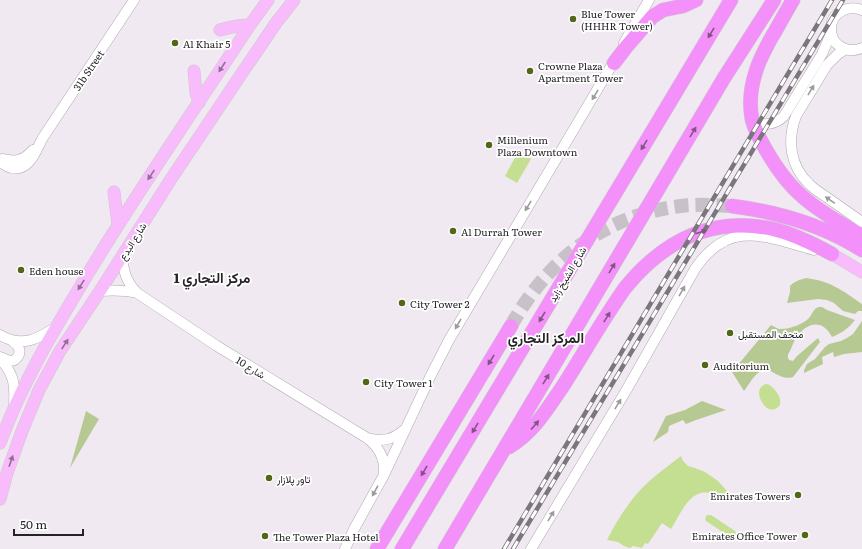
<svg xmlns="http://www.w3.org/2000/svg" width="862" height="549" font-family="Literata,Vazirmatn,serif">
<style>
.green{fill:#b6c993}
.water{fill:#c4df91}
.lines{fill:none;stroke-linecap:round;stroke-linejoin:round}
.highway-tunnel{stroke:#c8c1c8;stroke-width:14;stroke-dasharray:14 7;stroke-linecap:butt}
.minor-casing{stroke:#b0a9b0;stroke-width:11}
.major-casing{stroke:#cbcacb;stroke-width:13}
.highway-casing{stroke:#cbcacb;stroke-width:15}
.minor{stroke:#fff;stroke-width:10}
.major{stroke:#f8bcfc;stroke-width:12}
.highway{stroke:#f390fa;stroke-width:14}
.rail-casing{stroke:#7b767b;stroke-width:4.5}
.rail{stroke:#fff;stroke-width:3;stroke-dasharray:9;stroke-linecap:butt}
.oneway{fill:#825485}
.oneway2{fill:#8e7091}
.oneway3{fill:#9d9c9d}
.poi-dot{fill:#526818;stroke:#fff;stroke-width:1.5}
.labels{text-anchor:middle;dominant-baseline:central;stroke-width:3.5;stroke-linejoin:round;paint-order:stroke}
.poi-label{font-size:10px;fill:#252326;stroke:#fff;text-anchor:start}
.street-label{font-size:10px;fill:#252326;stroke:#fff}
.district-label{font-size:14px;font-weight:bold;fill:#252326;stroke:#fff}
</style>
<rect width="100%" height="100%" fill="#f1e9f1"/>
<path class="green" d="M806,278c24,3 36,12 56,26v7h-4l-3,3 -12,-3 -9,-8 -7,-3 -9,-1 -31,4 3,-11v-6c5,-5 9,-6 16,-8z
M819,307h3l5,3 28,10c-6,8 -13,13 -23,17 -7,-15 -21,-17 -32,-4 -4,4 -7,10 -9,16 -1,2 -4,6 -3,9 1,3 3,2 5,3l4,-5 21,-18 2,4 -27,35c-16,5 -22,-14 -35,-4 -6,5 -10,13 -14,18l-12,-19 39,-47c2,1 5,3 8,4 8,1 25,-5 30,-11 4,-5 4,-9 10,-11z
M862,321v31l-18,2 -10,3 -1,-5 -11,5 1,7 -19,9v-3l3,-6 8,-5 10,-12 4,-3 12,-3 6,-3 6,-4z
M702,401l24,9 -30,10 -10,4 -3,-4 -14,6 -1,6 -15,10 13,-26 19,-6z
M86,411l13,8 -29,49z"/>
<path class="water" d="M518,152l13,7 -14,24 -12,-7z
M767,384c9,3 20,21 8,25 -11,5 -25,-22 -8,-25z
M681,456l2,5 5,5 7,2 10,4 13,9 9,10 -6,7c-28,-18 -38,12 -50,31l-9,-6 -14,21 -3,-1 -3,5 -9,-2 -3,2 -6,-2 -6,-4 -11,-2c9,-18 21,-37 35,-52 12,-12 26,-22 39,-32z
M707,515h4l24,16 1,2v2l-2,2h-4l-24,-16 -1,-2z"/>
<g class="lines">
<path class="highway-tunnel" d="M511,326c36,-66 94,-111 170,-120 17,-2 34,-1 51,0"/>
<g class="minor-casing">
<path id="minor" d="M862,10c-14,-5 -31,2 -31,19 0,17 17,25 31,19
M624,43l25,-43
M846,49l-8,5 -11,11 -31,51c-9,24 -6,50 13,68 7,7 15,11 23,17 10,7 20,14 30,21
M752,121c11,5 23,4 32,-5l38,-62 7,-16 2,-9
M2,159c14,3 21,2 31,-9
M0,162c4,2 7,5 11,6 18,4 25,-17 31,-29l92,-139
M122,257c2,16 4,24 15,36l80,53 150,92c12,9 18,20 17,35
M100,291c13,-1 24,-1 37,2
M0,335c22,13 38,4 56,-8
M0,357c3,1 6,3 10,4 7,0 12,-8 8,-14 -1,-3 -5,-5 -7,-7
M0,359c15,15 15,28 14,48
M367,438c16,4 25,2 37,-8
M345,549l9,-20 30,-54 46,-98 19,-37 167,-282
M531,549l96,-160 68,-120c34,-51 71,-32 119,-19"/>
</g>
<g class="major-casing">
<path id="major" d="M220,30c10,-3 19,-5 30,-5
M194,71l2,22 3,10
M114,192l4,33
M832,254l30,18
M0,443c22,-61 56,-116 89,-171 51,-84 107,-165 161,-247l18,-25
M0,499l7,-26 15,-42 17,-41 21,-39 40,-60 71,-112 69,-103 36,-53 18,-23"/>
</g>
<g class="highway-casing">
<path id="highway" d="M793,0c-8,13 -15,27 -23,40 -5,10 -11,20 -14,31 -5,15 -7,32 -4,48 1,6 5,14 8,20 11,21 24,42 43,58 18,16 39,27 59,39
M614,63l13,-17 25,-29 11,-7 20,-4 13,-6
M732,206c46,6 91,19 130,44
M509,447c25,-15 38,-38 54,-61 21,-33 40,-67 62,-98 39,-48 87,-72 148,-59 21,5 41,15 59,25
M377,549l134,-223
M402,549l329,-549
M445,549l279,-471 50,-78"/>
</g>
<use href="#minor" class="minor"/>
<use href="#major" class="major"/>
<use href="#highway" class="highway"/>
<g class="rail-casing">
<path id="rail" d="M504,549l328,-549
M513,549l330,-549"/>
</g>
<use href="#rail" class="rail"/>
</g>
<defs><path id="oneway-solid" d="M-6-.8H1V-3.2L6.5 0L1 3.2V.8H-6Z"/></defs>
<g class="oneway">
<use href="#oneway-solid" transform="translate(711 33) rotate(121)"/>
<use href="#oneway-solid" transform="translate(693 132) rotate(-59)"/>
<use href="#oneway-solid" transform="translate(644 145) rotate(121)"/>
<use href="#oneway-solid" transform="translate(701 232) rotate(-17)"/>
<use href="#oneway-solid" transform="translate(612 268) rotate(-59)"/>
<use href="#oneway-solid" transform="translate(542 317) rotate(121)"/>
<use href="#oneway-solid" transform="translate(607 317) rotate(-58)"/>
<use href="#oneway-solid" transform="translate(491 360) rotate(121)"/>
<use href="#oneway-solid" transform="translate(546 379) rotate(-59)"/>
<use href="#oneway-solid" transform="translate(535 425) rotate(-49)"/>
<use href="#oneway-solid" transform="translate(475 428) rotate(121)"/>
<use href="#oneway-solid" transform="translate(424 471) rotate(121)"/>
</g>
<g class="oneway2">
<use href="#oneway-solid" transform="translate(222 67) rotate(123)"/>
<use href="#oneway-solid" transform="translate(151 175) rotate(124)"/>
<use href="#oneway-solid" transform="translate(81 285) rotate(122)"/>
<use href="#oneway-solid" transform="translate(65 344) rotate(-57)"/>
<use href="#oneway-solid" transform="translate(11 461) rotate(-71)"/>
</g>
<g class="oneway3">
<use href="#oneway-solid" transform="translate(811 90) rotate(-59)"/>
<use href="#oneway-solid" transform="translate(595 95) rotate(121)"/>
<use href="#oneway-solid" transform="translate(830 200) rotate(-145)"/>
<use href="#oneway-solid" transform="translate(528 206) rotate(121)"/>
<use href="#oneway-solid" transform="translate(682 291) rotate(-60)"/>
<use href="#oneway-solid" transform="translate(458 324) rotate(120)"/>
<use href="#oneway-solid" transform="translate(618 404) rotate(-59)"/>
<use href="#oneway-solid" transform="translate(375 491) rotate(119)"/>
<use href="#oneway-solid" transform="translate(551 516) rotate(-59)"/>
</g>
<g class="poi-dot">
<circle cx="573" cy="19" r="4"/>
<circle cx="175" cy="43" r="4"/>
<circle cx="530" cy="71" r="4"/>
<circle cx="489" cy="145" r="4"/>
<circle cx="453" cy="231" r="4"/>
<circle cx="21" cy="270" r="4"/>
<circle cx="402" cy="303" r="4"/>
<circle cx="730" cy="333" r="4"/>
<circle cx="705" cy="365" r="4"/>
<circle cx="366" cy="382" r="4"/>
<circle cx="269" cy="478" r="4"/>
<circle cx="798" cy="495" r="4"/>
<circle cx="805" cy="535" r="4"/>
<circle cx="265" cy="536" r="4"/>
</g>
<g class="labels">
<g class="poi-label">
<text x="581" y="13">Blue Tower<tspan x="581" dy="12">(HHHR Tower)</tspan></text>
<text x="183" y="43">Al Khair 5</text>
<text x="538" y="65">Crowne Plaza<tspan x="538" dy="12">Apartment Tower</tspan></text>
<text x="497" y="139">Millenium<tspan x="497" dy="12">Plaza Downtown</tspan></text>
<text x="461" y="231">Al Durrah Tower</text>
<text x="29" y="270">Eden house</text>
<text x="410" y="303">City Tower 2</text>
<text x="738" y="333">متحف المستقبل</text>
<text x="713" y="365">Auditorium</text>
<text x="374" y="382">City Tower 1</text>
<text x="277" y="478">تاور پلازار</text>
<text x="790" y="495" text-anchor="end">Emirates Towers</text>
<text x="797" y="535" text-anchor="end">Emirates Office Tower</text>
<text x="273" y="536">The Tower Plaza Hotel</text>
</g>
<g class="street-label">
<text transform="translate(88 70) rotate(-56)">31b Street</text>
<text transform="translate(132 241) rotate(-58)">شارع البدع</text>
<text transform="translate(567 274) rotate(-59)">شارع الشيخ زايد</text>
<text transform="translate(251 367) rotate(32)">شارع 10</text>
</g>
<g class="district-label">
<text x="212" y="277">مركز التجاري 1</text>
<text x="546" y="337">المركز التجاري</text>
</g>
</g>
<path d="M14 529v6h69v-6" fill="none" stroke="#252326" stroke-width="2"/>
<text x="20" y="529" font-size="12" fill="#252326" stroke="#ffffff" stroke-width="3" paint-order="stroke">50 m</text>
</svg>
